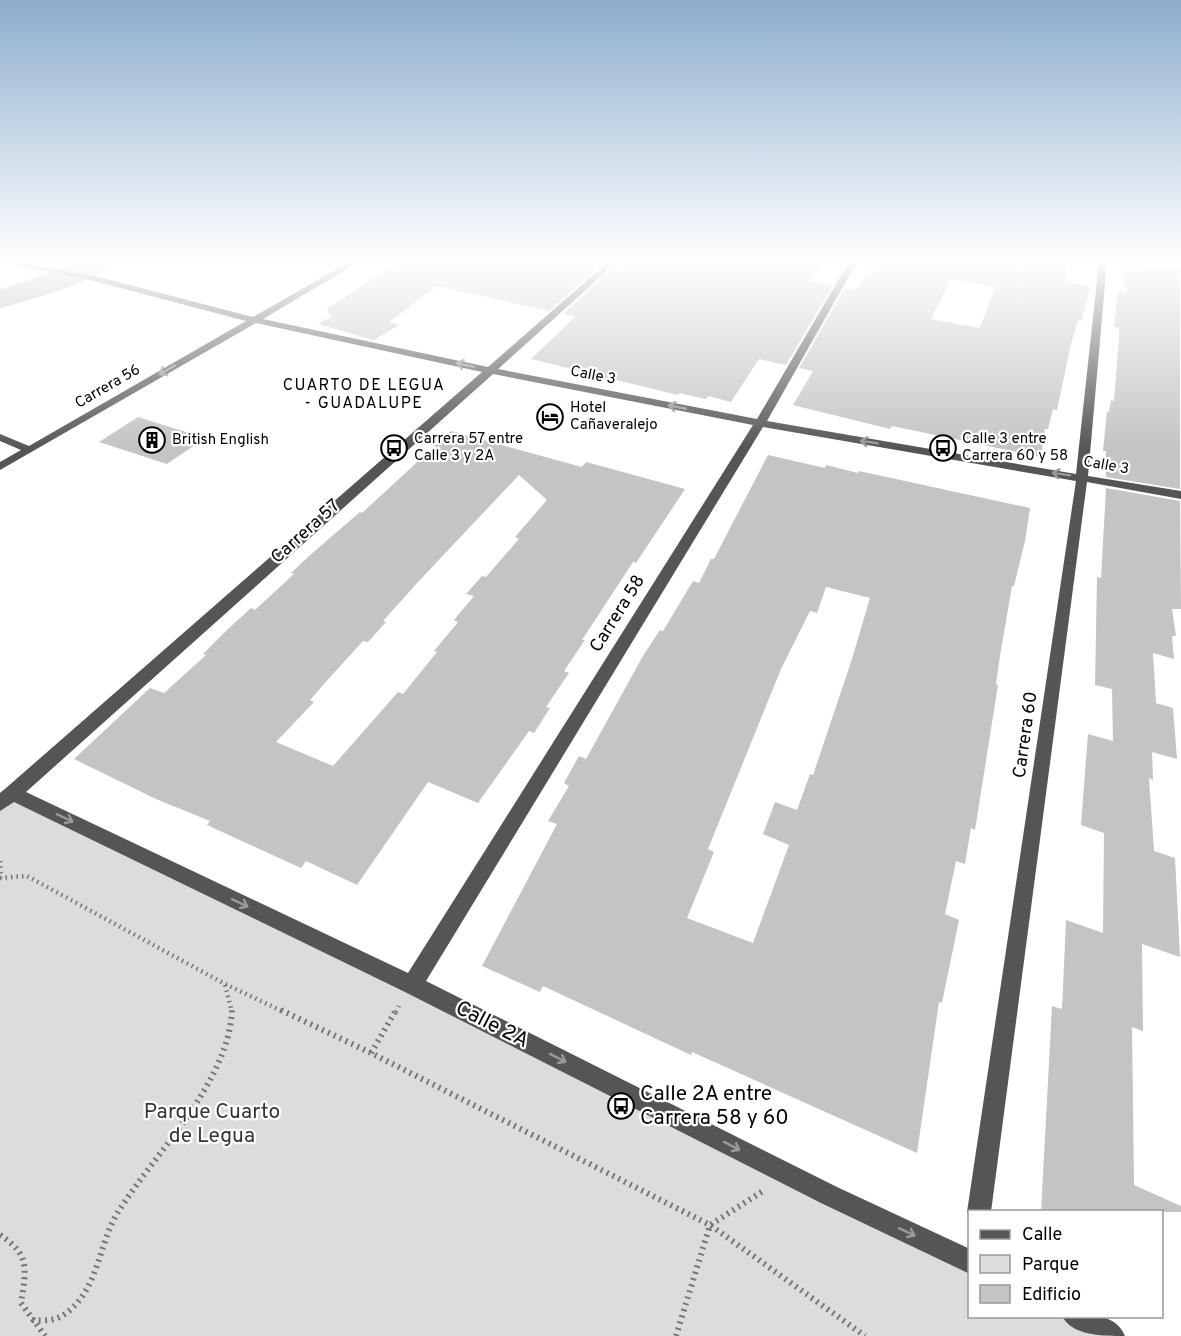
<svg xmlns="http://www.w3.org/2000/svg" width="1181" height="1336" font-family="Overpass,sans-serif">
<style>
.green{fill:#dcdcdc}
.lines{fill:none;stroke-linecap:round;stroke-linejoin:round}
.river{fill:#a3a3a3;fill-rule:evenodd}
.building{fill:#c4c4c4;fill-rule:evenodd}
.path-far1{stroke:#777;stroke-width:4.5;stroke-dasharray:1.5 4;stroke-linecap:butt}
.path{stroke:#777;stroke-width:6;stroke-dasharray:2 4.5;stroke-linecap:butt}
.minor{fill:#555;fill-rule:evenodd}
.oneway{stroke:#999}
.labels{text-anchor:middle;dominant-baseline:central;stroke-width:4.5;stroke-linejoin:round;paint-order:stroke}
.far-street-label{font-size:15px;fill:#000;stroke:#fff}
.far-poi-label{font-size:15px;fill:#000;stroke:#fff;text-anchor:start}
.far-neighbourhood-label{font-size:16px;letter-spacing:1.5px;fill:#000;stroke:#fff}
.street-label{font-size:18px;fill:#000;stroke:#fff}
.near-street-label{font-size:21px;fill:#000;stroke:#fff}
.near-poi-label{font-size:21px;fill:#000;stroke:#fff;text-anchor:start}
.near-park-label{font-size:21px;fill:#333;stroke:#fff}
</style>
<rect width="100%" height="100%" fill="#fff"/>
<path class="green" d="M12,793l957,469 1,54 105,1 37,19h-1112v-532z"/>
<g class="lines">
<path class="river" d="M77,262h36c-13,19 -89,40 -113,46v-19l63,-20z"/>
</g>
<path class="building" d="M397,262h208l-56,49 -112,-25 -48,36 10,3 -25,15 -56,-16 13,-7 -4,-8z
M619,262h204l-12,19 22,4 -47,80 -27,-6 -28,43 -23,-6 -2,3 -27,-6 -1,2 -147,-36 45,-43 -13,-2z
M875,262h179l13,2 -2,17 25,5 -8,35 -4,-1 -7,24 -14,66 -4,-1 -5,20h-3l-4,28 -149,-31 -2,3 -97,-24 20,-34 -14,-3 46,-80 11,2zM951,279l44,8 -15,41 -49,-9z
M1118,263l62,6v220l-74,-12v-26h-3l4,-40 2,1 2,-12 3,1 5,-63v-10l-5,-1 4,-36 9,1z
M138,417l67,21 -38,26 -68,-22z
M451,431l131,36 4,-5 99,27 -49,74 -3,-1 -51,78h3l-21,31 5,2 -23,34 4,1 -16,25 -5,-2 -51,72 -50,-21 -71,103 -51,-24 -5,7 -94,-43 3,-4 -54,-22 -82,-40 76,-71 14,5 42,-38 -3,-1 26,-26 22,-20 4,2 39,-36 -3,-1 18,-17 51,-44 2,1zM519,475l28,25 -32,37 4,2 -33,38 -4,-1 -16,18 8,2 -20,24 4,2 -24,29 3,1 -34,42 -5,-2 -65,74 -57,-24 38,-40 -4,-2 22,-25 31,-34 5,1 18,-20 -3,-1 35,-39z
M768,455l57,13 1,-3 32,8 1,-2 171,37 -5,33 -11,45h-2l-12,70 -4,28 2,1 -23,145 -4,-2 -6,36 -9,-3 -11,53 14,6 -17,83 -3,-1 -22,151 -225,-101 -1,3 -148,-69 -3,6 -58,-26 75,-142 -9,-3 21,-35 -5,-3 15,-27 7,3 57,-103 17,-26 3,1 30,-50 6,2 12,-24h3zM826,587l44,11 -19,64 -38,113 -3,-1 -13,36 -22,-8 -12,32 26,11 -36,98 -66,-25 27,-66 -6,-3 73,-180 29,-58 7,2z
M1106,488l74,13 1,108h-9l4,27h-4l2,23 -21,-6 3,50 17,5 4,51 -25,-7 1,28 -4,-2 5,73 21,7 5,99 -38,-13 1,87 -11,-4 2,158 47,21v6h-140l11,-206 10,3 4,-89 37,13 1,-100 -23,-8 7,-91 25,7 -1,-52 -17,-4 2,-108 4,1z"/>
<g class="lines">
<path class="path-far1" d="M0,861l1,17
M0,878l27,-2 198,108 59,28
M225,985l7,27
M396,1012l3,-6"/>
<path class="path" d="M281,1010l90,43 339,172 155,111
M371,1053l25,-43
M0,1235c31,20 26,35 21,68l24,33
M32,1320c15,1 26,1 38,-10 29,-25 29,-67 48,-98 37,-59 111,-130 114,-202
M676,1336l34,-111 53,-34"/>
<path class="minor" d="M0,262h16l79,14 158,41 96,-55h10l-96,57 225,48 120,-105h9l-119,107 259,50 92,-157h8l-90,159 309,53 23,-212h8l-19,214 93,15v8l-94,-17 -96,730h-21v6l-3,-6 109,-731 -313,-54 -337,554 411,206 133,62v25l-149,-71 -416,-211 -391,-190 -14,9v-18l6,-5 476,-416 -226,-49 -256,147v-8l21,-12 -21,-9v-7l29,12 217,-125 -152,-40zM493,374l260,51 -345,548 -382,-181z
M1062,1316c23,0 53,-5 63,20 -22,0 -53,0 -63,-20z"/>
</g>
<defs><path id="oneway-shaft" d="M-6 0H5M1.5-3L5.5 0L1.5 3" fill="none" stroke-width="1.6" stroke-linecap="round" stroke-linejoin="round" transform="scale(1.5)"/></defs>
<g class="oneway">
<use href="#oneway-shaft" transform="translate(465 365) rotate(-168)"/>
<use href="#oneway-shaft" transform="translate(167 370) rotate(150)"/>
<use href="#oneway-shaft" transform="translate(677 407) rotate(-169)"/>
<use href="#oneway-shaft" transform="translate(869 442) rotate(-171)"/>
<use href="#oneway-shaft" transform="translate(1061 474) rotate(-171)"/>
<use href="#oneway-shaft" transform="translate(65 818) rotate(26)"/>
<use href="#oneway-shaft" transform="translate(240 903) rotate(25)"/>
<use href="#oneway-shaft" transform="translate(558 1058) rotate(27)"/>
<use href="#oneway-shaft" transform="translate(732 1146) rotate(27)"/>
<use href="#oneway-shaft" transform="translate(907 1232) rotate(25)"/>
</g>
<linearGradient id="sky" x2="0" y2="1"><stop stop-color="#8cadcc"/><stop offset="0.58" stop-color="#fff"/><stop offset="1" stop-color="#fff" stop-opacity="0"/></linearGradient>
<rect width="1181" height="449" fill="url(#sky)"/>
<defs>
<g id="hotel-ring" transform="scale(1.35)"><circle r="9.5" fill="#fff" stroke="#000" stroke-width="1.5"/><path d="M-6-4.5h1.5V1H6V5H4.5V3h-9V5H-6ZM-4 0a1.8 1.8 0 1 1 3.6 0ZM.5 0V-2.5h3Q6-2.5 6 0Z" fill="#000"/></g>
<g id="building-ring" transform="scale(1.35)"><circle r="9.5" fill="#fff" stroke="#000" stroke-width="1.5"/><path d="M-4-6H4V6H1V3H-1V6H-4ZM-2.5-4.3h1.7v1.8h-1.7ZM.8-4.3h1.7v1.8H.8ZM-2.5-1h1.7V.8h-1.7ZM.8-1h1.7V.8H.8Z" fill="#000"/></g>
<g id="bus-ring" transform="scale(1.35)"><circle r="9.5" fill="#fff" stroke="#000" stroke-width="1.5"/><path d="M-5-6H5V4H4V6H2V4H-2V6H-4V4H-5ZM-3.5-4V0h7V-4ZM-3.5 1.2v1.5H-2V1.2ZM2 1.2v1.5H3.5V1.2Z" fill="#000"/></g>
</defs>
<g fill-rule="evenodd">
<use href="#hotel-ring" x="550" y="417"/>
<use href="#building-ring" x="152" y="440"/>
<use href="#bus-ring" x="394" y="448"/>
<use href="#bus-ring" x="943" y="448"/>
<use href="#bus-ring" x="621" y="1106"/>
</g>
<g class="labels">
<g class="far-street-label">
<text transform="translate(593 376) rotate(11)">Calle 3</text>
<text transform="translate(108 387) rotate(-30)">Carrera 56</text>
<text transform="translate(1106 466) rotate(10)">Calle 3</text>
</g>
<g class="far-poi-label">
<text x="570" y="408">Hotel<tspan x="570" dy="17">Cañaveralejo</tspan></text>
<text x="414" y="439">Carrera 57 entre<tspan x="414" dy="17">Calle 3 y 2A</tspan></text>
<text x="962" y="439">Calle 3 entre<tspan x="962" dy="17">Carrera 60 y 58</tspan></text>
<text x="172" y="440">British English</text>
</g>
<g class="far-neighbourhood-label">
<text x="364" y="386">CUARTO DE LEGUA<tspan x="364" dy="18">- GUADALUPE</tspan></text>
</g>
<g class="street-label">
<text transform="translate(306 532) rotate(-42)">Carrera 57</text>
<text transform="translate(618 614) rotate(-58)">Carrera 58</text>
<text transform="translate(1026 735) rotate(-82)">Carrera 60</text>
</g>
<g class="near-street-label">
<text transform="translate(492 1025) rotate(27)">Calle 2A</text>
</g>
<g class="near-poi-label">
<text x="640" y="1094">Calle 2A entre<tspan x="640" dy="24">Carrera 58 y 60</tspan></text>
</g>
<g class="near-park-label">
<text x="212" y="1112">Parque Cuarto<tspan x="212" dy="24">de Legua</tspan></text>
</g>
</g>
<rect x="968" y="1210" width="195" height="108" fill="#ffffff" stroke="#999999" stroke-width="1.5"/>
<rect x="980" y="1230" width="30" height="9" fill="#555555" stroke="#999999" stroke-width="1.5"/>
<text x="1022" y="1240" font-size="18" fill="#000000">Calle</text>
<rect x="980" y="1255" width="30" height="18" fill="#dcdcdc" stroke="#999999" stroke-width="1.5"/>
<text x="1022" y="1270" font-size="18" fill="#000000">Parque</text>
<rect x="980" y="1285" width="30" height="18" fill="#c4c4c4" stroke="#999999" stroke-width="1.5"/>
<text x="1022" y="1300" font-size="18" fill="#000000">Edificio</text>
</svg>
